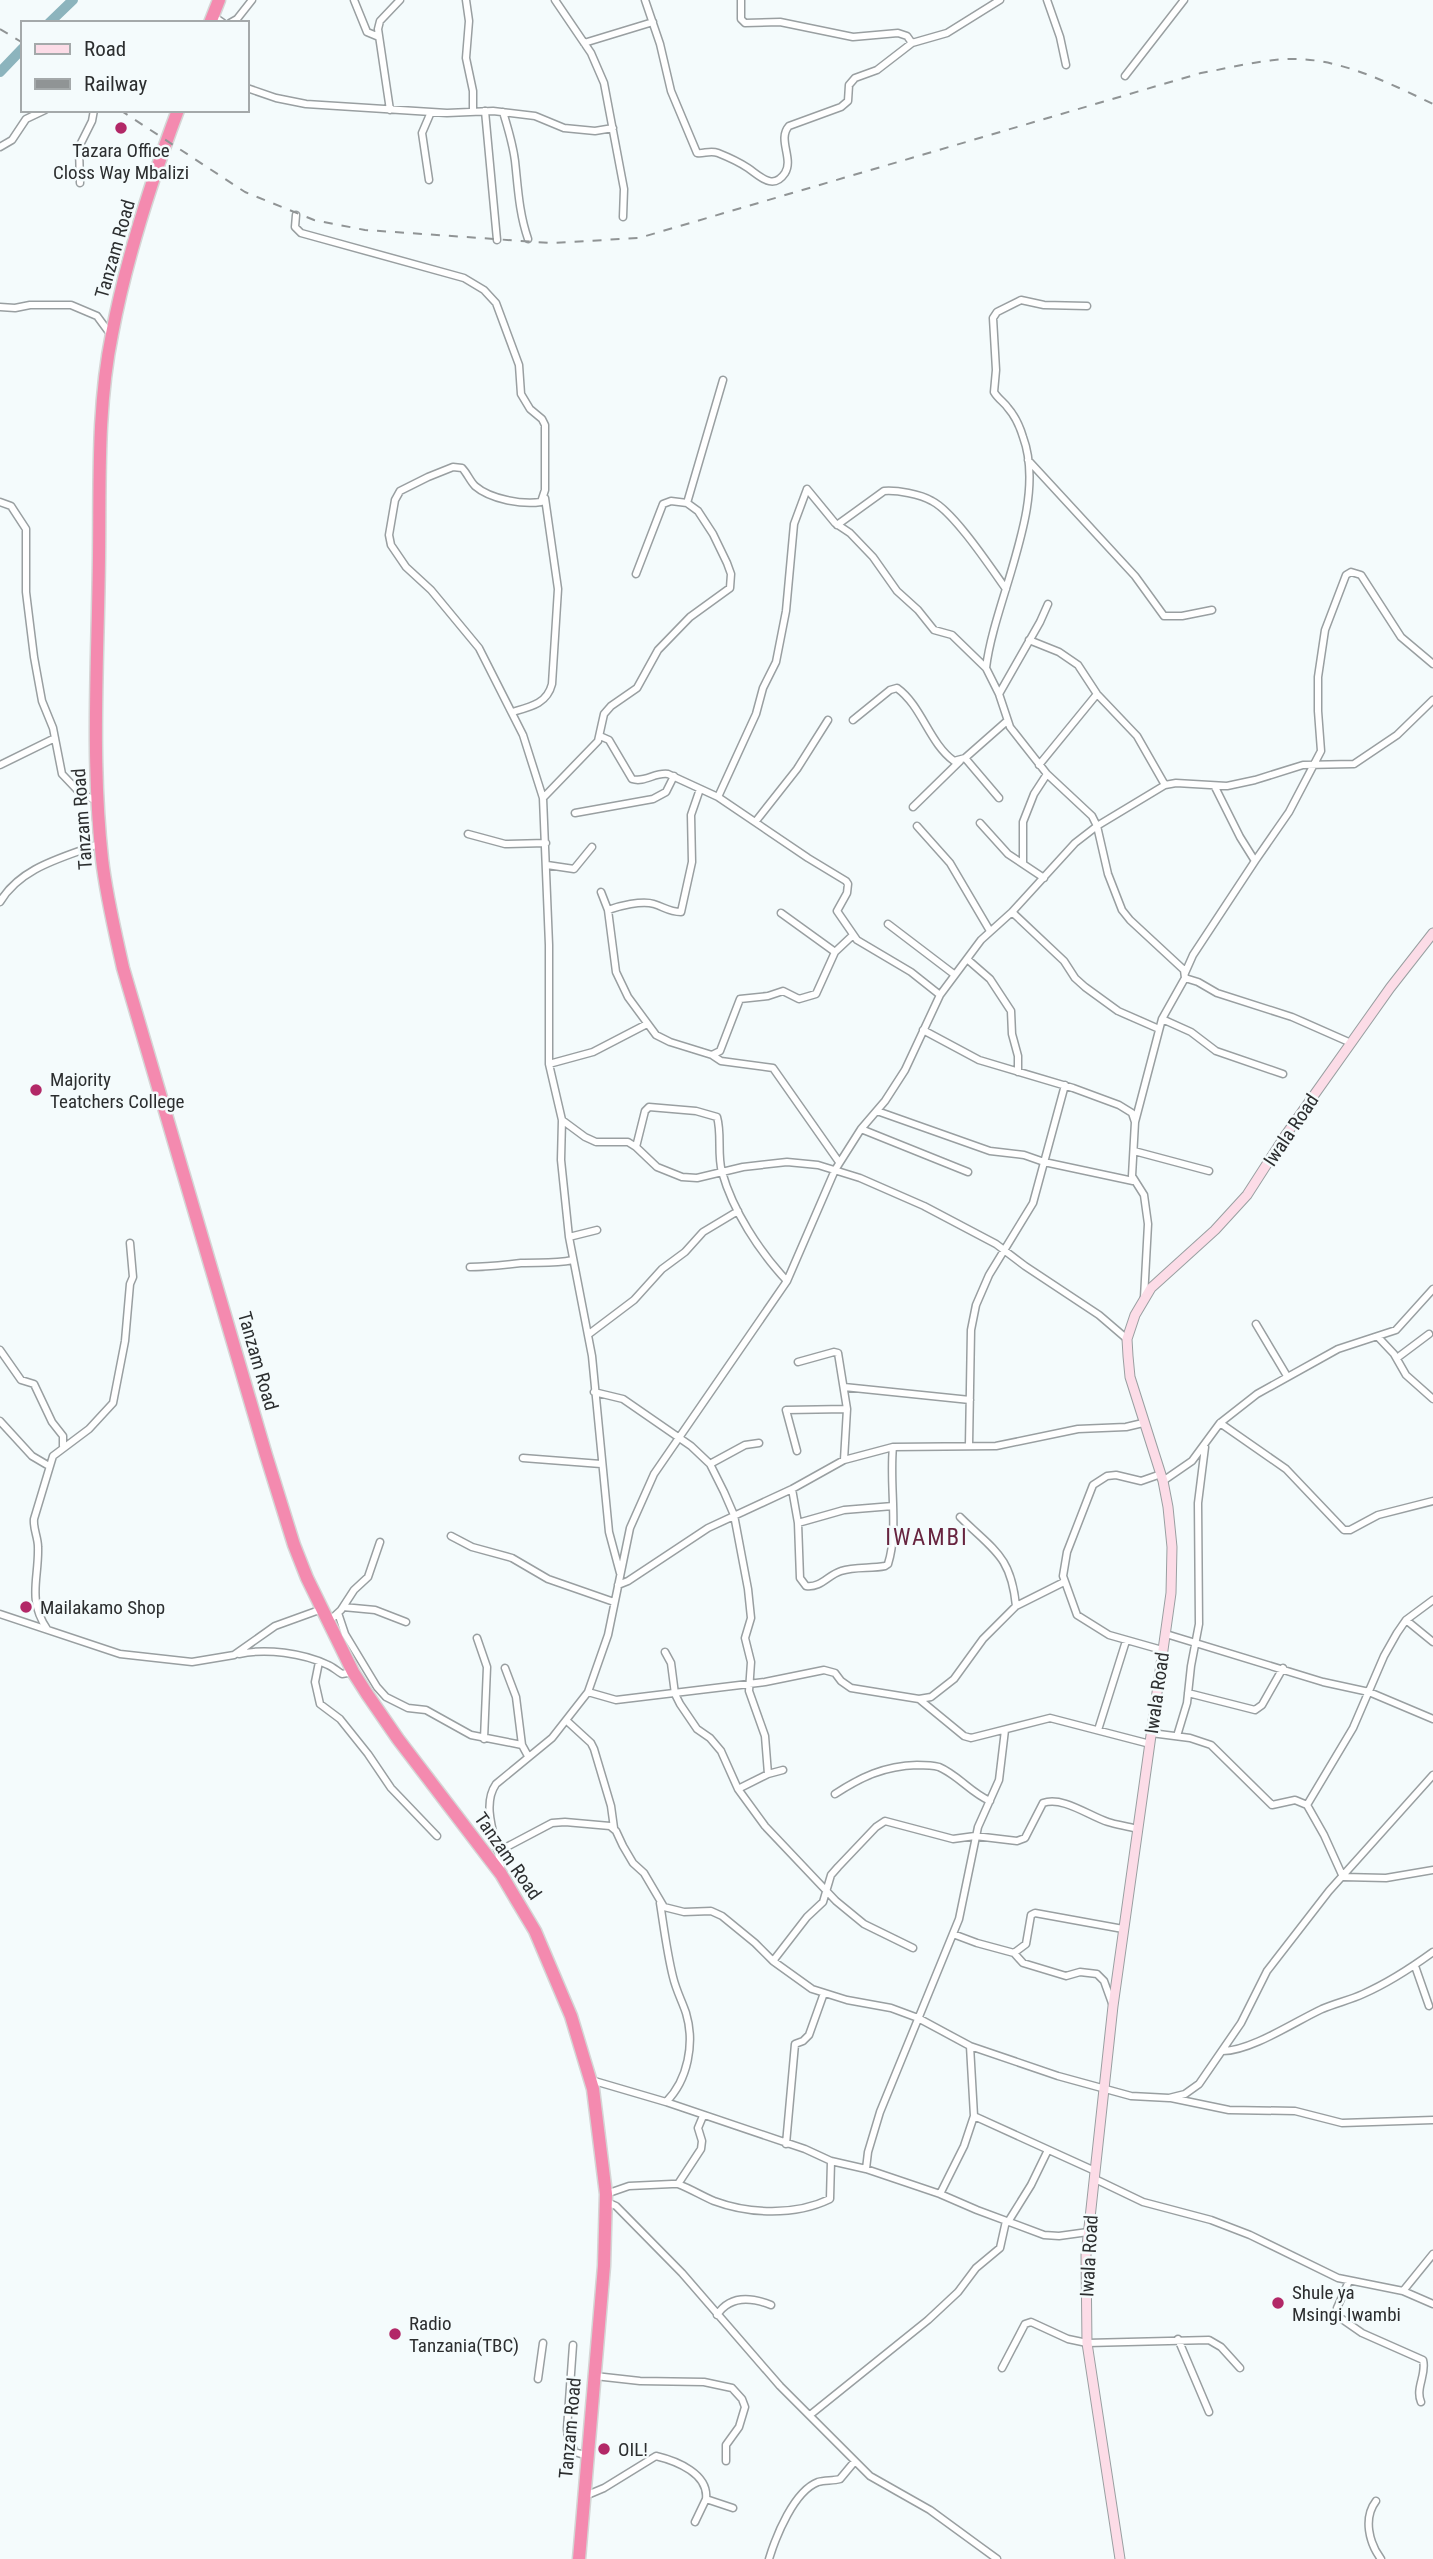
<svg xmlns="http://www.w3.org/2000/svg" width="1433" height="2559" font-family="'Roboto Condensed',sans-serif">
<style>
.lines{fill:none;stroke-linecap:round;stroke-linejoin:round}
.river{stroke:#8cb4bd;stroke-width:10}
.street-casing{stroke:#999fa1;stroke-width:9}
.secondary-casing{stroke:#999fa1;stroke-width:11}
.highway-casing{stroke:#d5d5d5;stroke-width:15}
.street{stroke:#fff;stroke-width:6}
.secondary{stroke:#fcdce7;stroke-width:9}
.highway{stroke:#f48aaf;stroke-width:12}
.rail{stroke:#909495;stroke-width:2;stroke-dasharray:9 9;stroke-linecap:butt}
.poi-dot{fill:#b22867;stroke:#f4fbfc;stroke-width:2.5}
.labels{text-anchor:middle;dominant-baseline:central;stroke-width:5;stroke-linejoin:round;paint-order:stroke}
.poi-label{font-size:19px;fill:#2c2e2f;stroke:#f4fbfc;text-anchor:start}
.street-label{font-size:19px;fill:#2c2e2f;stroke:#f4fbfc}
.quarter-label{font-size:23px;letter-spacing:2px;fill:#67243f;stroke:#f4fbfc}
</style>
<rect width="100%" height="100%" fill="#f4fbfc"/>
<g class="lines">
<path class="river" d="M49,23l24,-23
M0,72l23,-24"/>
<g class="street-casing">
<path id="street" d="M354,0l13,32 12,5
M466,0l3,21 -3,37 7,33v21
M555,0l36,53 13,30 20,106 -1,28
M645,0l15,44 11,47 26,62c7,1 13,-3 21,0 10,4 21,9 30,15 12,8 25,23 37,5 9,-14 -8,-34 4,-47l52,-19 7,-6 1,-16 6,-7 22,-8 35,-27 35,-10 53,-33
M741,0v19l4,4 35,-1 73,15 45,-4 9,3 5,7
M1047,0l13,37 6,28
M213,16l10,7
M230,23l7,-4 15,-19
M584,43l69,-21
M1125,76l59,-76
M247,88l29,10 30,6 141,9 46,-2 42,5 29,12 31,3 18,-3
M390,110l-12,-81 2,-8 20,-21
M485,111l12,129
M503,112c5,16 10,33 12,49 3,27 4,52 13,78
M0,147l12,-7 14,-21 19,-9
M429,180l-7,-47 9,-21
M80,183l-1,-36 13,-26 2,-11
M296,215l-1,12 6,6 163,45 20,12 12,13 23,62 2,29 9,15 12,10 3,6v65l-4,12c-19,3 -51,-3 -66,-16 -5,-5 -8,-13 -13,-18l-9,-1 -25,10 -28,14 -5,9 -6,35 2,10 15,22 25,23 48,58 44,87 20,63 6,147v119l13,56 -1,40 8,77 23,119 17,176 11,41
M0,307l15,1 15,-3h41l26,11 14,19
M1028,460l107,116 29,40h18l30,-6
M807,489l28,34 15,10 23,24 24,34 21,19 16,20 18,5 34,33 13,26 11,33 37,47 45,42 5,10 11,48 14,36 8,10 54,50 1,8 -23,41 -27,103
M0,502l11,4 15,23v63l8,65 8,44 11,27 9,46 18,19 17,8
M687,503l36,-123
M837,525l47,-34c13,-1 36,3 48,10 22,11 59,67 74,88
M1029,640l30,12 19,13 19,29 40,42 28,49
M986,668c8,-68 62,-164 37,-231 -3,-10 -8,-21 -15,-29 -4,-6 -10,-9 -14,-16l2,-22 -3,-52 4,-6 24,-12 23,5 43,1
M999,694l41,-72 8,-18
M512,712c18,-5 35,-8 40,-28l6,-95 -13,-91
M853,720l37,-30 7,-2c25,18 32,55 57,73l11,-3 42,-37
M600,736l9,4 23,39c13,4 23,-7 36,-5l50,23 90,61 38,23 2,3 -1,9 -10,18 20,29 54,32 29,23
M965,758l34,40
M0,765l55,-27
M1039,765l58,-71
M718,797l38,-83 7,-26 13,-26 10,-51 8,-87 13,-35
M543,798l55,-57 6,-27 7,-8 26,-18 21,-38 32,-33 40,-29 1,-14 -4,-11 -14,-29 -15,-23 -11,-8 -16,-2 -8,3 -27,70
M913,807l47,-46
M575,813l78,-14 13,-7 8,-16
M756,821l41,-52 31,-49
M980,823l28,31 36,24
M917,826l33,37 40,68
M468,834l37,10 41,-1
M1255,861l34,-49 32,-61 -3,-40v-34l7,-47 21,-55 5,-3 10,3 40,62 32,27
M1023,863v-41l11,-28 13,-20
M547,865l27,4 18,-22
M601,892l7,18 8,62 12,25 28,38 14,7 42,13 8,-4 20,-52 28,-3 15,-5 16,8 17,-5 19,-42 17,-16
M0,902c21,-36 66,-45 101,-59
M608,910c11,-4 34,-10 46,-6 10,3 15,8 27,8l11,-50 -1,-47 9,-26
M1012,912l52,49 11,17 10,9 33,24 41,18
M781,913l54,39
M888,924l67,51
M967,959l23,20 21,32 1,23 6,22v16
M1185,973l8,-18 62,-94 -15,-24 -25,-50
M1185,978l13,4 19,11 75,24 59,26
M1162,1019l29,13 25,19 67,23
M923,1030l56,30 94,28 46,17 13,8 3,9 -3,54 12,19 4,29 -4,74
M712,1055l9,6 52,7 66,94
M549,1064l44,-12 54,-28
M877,1111l113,40 34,4 20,7 89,19
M562,1120l23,17 11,5h32l8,5 21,20 25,10 15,1 46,-11 44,-5 31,3 42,13 64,28 72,38 29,22 74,49 28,24
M861,1129l107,43
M636,1147l9,-36 4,-4 47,4 21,6c5,17 0,37 5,55 11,39 37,79 65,109
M1134,1151l75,20
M569,1237l28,-7
M470,1267c17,0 34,-2 51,-4 19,-1 32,1 52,-3
M1256,1324l31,52
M589,1334l45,-34 28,-31 23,-17 18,-20 35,-21
M1378,1337l16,17 12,21 27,24
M0,1350l21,30 13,4 18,38 11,14v10
M1397,1358l32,-24
M798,1362l36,-10 4,1 9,56 -3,51
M844,1387l126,13
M594,1392l29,7 68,47 19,18 14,28 10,23 14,74 3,29 -6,20 6,24 -2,29 16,45 3,38
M0,1421l32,35 17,10
M1220,1423l66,46 58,61h6l28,-15 55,-14
M969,1445l2,-115 5,-25 13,-30 44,-72 32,-118
M797,1451l-11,-41 61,-1
M523,1458l78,6
M710,1464l35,-19 14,-2
M1161,1474l-20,7 -25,-6 -9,1 -14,9 -26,67 -4,24 14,39 32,20 53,15
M1163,1481l29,-20 28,-38 37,-29 81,-45 58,-19 37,-41
M792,1489l6,34 2,55 6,8c15,2 22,-11 35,-15 14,-5 30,-2 44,-5l3,-2c11,-34 1,-80 5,-117
M960,1517c33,33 51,38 56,89
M798,1523l46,-13 49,-4
M451,1536l21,11 40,11 36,21 66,23
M618,1585l10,-4 80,-53 84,-39 52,-29 49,-13 103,-1 82,-17 48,-2 17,-4
M343,1607l32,3 31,12
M338,1613l7,21 32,53 9,10 22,11 18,2 45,25 51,10 6,11
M0,1614l120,40 72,8 42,-7 41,-29 47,-17
M1406,1620l27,22
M328,1622l13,-12 13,-20 14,-13 12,-35
M47,1629c-20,-30 -8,-50 -9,-82 0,-10 -5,-18 -4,-28l19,-63 36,-27 24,-26 12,-62 5,-57 3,-7 -3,-34
M1166,1634l157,48 46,10 64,27
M477,1638l10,29 -3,72
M665,1652l6,11 4,31 5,10 17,25 13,9 11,13 17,38 27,37 71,75 28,23 49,24
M239,1654c27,-6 64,-1 89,11 5,2 9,6 14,9l11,-2
M319,1662l-4,20 5,22 20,15 28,35 23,34 46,48
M505,1668l11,29 6,48
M588,1692l28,8 149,-18 59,-12 11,3 6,8 10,7 68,11 45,37 7,2 79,-20 100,26
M1188,1693l67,17 7,-5 21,-37
M919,1699l12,-2 23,-18 29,-40 33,-33 48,-24
M567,1721l24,22 3,6 17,57 3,22
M1098,1730l28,-89
M1151,1733l39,5 21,7 61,60 23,-5 12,5 17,30 19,42 43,1 47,-8
M1177,1736l10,-33 4,-37 8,-42 -1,-121 7,-56
M738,1789l30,-15 15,-4
M835,1794c26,-17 49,-28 82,-29 7,0 15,0 22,2 19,8 32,26 51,34
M1307,1805l46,-77 31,-72 13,-23 9,-13 27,-20
M499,1851l53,-28 13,-1 45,4 6,5 7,15 10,17 11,10 20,34 20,5 27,-1 11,5 33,27 18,18 39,28 35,11 44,8 27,10 52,28 88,30 73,20 38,2 16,-4 14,-10 42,-61 26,-52 62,-80 104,-116
M501,1868c-3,-26 -21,-61 -5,-84l56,-46 36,-46 20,-57 22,-107 24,-54 133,-193 48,-111 26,-41 24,-28 20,-31 35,-75 41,-55 31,-28 63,-69 22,-17 68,-41 11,-2 51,3 28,-6 48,-15 51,-1 43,-29 36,-35
M660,1903c4,25 7,50 13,74 3,13 9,24 13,36 9,30 2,67 -20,89
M953,1934l24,9 37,10 9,10 43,13 14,-4 17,2 7,7 9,25
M1014,1953l12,-9 5,-29 4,-2 88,16
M773,1961l34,-44 16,-15 8,-27 7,-8 38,-40 9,-6 68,18 22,-3 42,5 8,-3 18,-35c20,-7 46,13 65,19 9,3 19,4 29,7
M1415,1966l14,40
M1223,2051c28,0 73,-30 99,-42 14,-6 28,-9 41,-15 25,-11 48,-26 70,-42
M591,2080l75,22 139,47 26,12 35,8 74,25 37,16 67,25 15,1 29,-4
M1171,2098l58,12 66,1 47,12 91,-3
M974,2116l121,55
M786,2144l9,-100 8,-3 6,-6 15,-42
M866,2169l2,-17 12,-40 79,-193 19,-92 21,-47 6,-50
M1095,2179l48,23 68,18 39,15 88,43 65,13 30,13
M678,2184l23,-35 1,-8 -4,-13 5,-12
M606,2194l23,-8 43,-2h6c13,5 24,12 36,17 35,13 81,15 116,-2l1,-38
M940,2194l24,-48 10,-30 -4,-70
M607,2202l9,4 66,67 98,113 90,90 60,34 67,49
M1008,2222l23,-37 17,-35
M1349,2281l-12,27 2,9 23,16 61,27c4,14 -8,28 -2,42
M1403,2291l30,-37
M717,2315c13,-20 34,-18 54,-10
M1178,2339l31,73
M573,2345l-6,84 1,8 7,15 12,4
M1002,2368l23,-44 6,-2 37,17 19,4 122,-3 12,7 19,21
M595,2376l45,5 64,1 28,6 10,11 3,8 -6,20 -13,18v16
M538,2379l5,-36
M810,2415l118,-95 30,-28 18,-24 24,-20 6,-27
M585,2496l19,-8 52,-32c21,5 53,18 50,43l27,9
M1376,2501c-13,17 -7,42 5,58
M695,2522l11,-23
M769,2559c7,-23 25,-68 49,-77 7,-2 15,-1 22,-3l15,-18"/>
</g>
<g class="secondary-casing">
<path id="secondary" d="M1120,2559l-33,-216 -1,-88 27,-249 58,-413 1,-46 -4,-40 -5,-26 -33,-104 -2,-21 -1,-17 8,-24 16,-27 64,-58 32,-35 38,-59 105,-148 43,-55"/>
</g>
<g class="highway-casing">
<path id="highway" d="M210,23l9,-23
M178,110c-27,72 -52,149 -66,224 -15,73 -12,149 -13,222 -1,100 -8,203 3,303 4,36 13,73 21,109l143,487 28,90 13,33 46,94 14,22 31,45 103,135 34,57 36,85 22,73 13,105 -2,72 -25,293"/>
</g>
<use href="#street" class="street"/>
<use href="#secondary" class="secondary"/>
<use href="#highway" class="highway"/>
<path class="rail" d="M0,29l23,14
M120,110l125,82 69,28 51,10 186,13 88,-5 562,-165c29,-5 58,-13 87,-14 50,-2 101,24 145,45"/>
</g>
<g class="poi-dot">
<circle cx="121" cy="128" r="7"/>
<circle cx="36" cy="1090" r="7"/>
<circle cx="26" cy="1607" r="7"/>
<circle cx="1278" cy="2303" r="7"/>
<circle cx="395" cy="2334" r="7"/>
<circle cx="604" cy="2449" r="7"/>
</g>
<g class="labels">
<g class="poi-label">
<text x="121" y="150" text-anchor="middle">Tazara Office<tspan x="121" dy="22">Closs Way Mbalizi</tspan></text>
<text x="50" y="1079">Majority<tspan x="50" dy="22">Teatchers College</tspan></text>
<text x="40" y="1607">Mailakamo Shop</text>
<text x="1292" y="2292">Shule ya<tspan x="1292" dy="22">Msingi Iwambi</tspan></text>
<text x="409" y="2323">Radio<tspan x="409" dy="22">Tanzania(TBC)</tspan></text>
<text x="618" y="2449">OIL!</text>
</g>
<g class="street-label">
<text transform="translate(115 249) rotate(-74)">Tanzam Road</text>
<text transform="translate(82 819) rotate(-94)">Tanzam Road</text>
<text transform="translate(1291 1130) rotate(-56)">Iwala Road</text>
<text transform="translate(258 1361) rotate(74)">Tanzam Road</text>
<text transform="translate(1157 1693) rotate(-82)">Iwala Road</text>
<text transform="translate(508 1856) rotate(55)">Tanzam Road</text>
<text transform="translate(1089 2256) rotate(-87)">Iwala Road</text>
<text transform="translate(570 2428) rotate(-85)">Tanzam Road</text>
</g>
<g class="quarter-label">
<text x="927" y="1537">IWAMBI</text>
</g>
</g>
<rect x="21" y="21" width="228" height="91" fill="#f4fbfc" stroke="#a4a9aa" stroke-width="2"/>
<rect x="35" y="44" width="35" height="10" fill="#fcdce7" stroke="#a4a9aa" stroke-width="2"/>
<text x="84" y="56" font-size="21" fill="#2c2e2f">Road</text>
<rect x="35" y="79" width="35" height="10" fill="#909495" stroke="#a4a9aa" stroke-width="2"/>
<text x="84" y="91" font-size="21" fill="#2c2e2f">Railway</text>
</svg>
